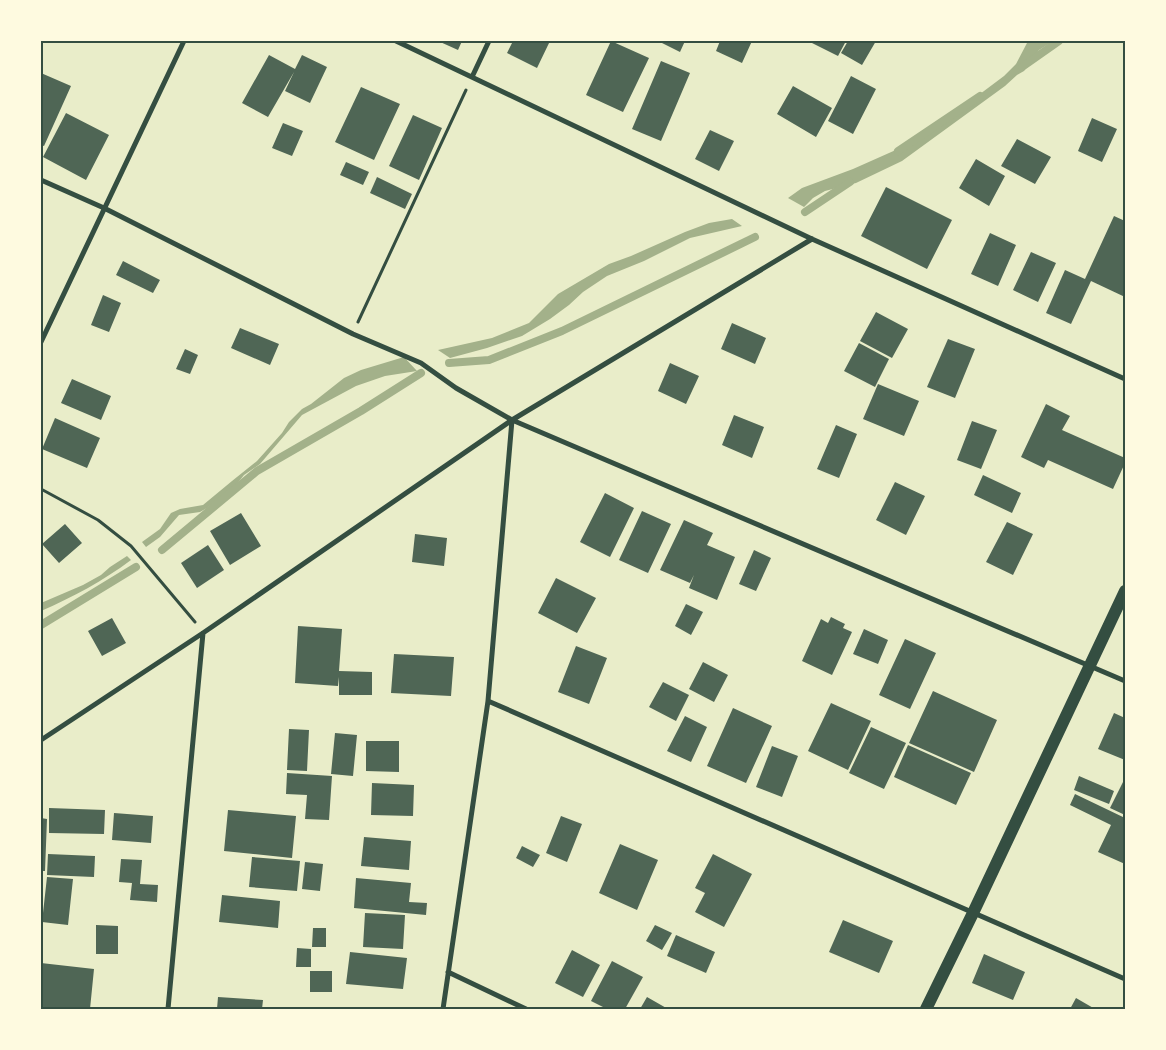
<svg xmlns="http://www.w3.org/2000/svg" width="1166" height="1050" font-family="Overpass,sans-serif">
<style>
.water{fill:#a3b18a}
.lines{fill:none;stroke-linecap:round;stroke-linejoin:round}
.stream{stroke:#a3b18a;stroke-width:8}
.building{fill:#4f6655}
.path{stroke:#344e41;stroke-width:3}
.minor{stroke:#344e41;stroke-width:5}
.primary{stroke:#344e41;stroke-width:12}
.neatline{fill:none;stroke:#344e41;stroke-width:2}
</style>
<rect width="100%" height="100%" fill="#e9edc9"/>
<path class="water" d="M1030,41h28l-11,4 -8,5 -15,21 -7,4 -12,11 -103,75 -46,22 -31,8 -12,7 -9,9 -16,-9 14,-10 51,-19 63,-28 22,-13 25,-18 17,-16 24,-18 12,-12 11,-21z
M732,219l10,7 -52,12 -46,23 -37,15 -24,16 -14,13 -19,14 -28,17 -35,12 -37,10 -12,-8 54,-12 37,-15 29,-29 51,-30 22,-8 54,-24 24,-9z
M404,357l13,14 -32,5 -29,10 -54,29 -42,49 -16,11 -8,10 -29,23 -7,4 -21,3 -19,22 -14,10 -4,-5 18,-13 11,-16 9,-4 23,-4 29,-24 25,-20 25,-28 7,-11 13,-13 9,-5 33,-26 17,-8z
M127,556l4,4c-28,21 -58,37 -90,51v-8l42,-18 18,-10 9,-8z"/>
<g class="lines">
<path class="stream" d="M1022,67l37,-26
M898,151l82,-55
M805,212l45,-30
M449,363l40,-3 73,-29 193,-94
M162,550l95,-79 104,-60 60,-38
M41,625l95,-58"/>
</g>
<path class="building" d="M438,41h24l-4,9z
M513,41h37l-13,27 -30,-15z
M611,41l38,17 -26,54 -37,-17z
M658,41h27l-5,11z
M720,41h32l-10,22 -26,-12z
M808,41h38l-8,15z
M848,41h28l-14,24 -21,-12z
M269,55l26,14 7,-14 25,12 -17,36 -25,-12 9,-19 -26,45 -26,-14z
M661,61l29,12 -29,68 -29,-12z
M41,73l30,13 -27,60 -3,-1z
M851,76l25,13 -23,45 -25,-13z
M793,86l39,22 -16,29 -39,-23z
M361,87l39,17 -26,56 -39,-18z
M66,113l43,22 -23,45 -43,-23z
M413,115l29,13 -23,52 -30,-14z
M1092,118l25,11 -15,33 -24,-11z
M283,123l20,8 -11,25 -20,-8z
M710,130l24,11 -15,30 -24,-12z
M1017,139l34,18 -16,27 -34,-18z
M976,159l29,17 -16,30 -30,-18z
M346,162l23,10 -6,13 -23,-10z
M377,177l35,17 -7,15 -35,-16z
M886,187l66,33 -25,49 -66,-33z
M1114,216l11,5v76l-34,-16 -20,43 -25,-11 19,-43 20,9z
M990,233l26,12 -18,41 -27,-12z
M1031,252l25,11 -18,39 -25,-12z
M123,261l37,19 -7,13 -37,-18z
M103,295l18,8 -12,29 -18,-7z
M876,312l32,17 -16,29 -32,-17z
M732,323l34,15 -11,26 -34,-15z
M240,328l39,16 -9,21 -39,-17z
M948,339l27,10 -20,49 -28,-11z
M859,343l30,16 -14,28 -31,-16z
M185,349l13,6 -8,19 -14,-5z
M670,363l29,13 -13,28 -28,-13z
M72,379l39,17 -10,24 -40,-17z
M878,384l41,17 -15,35 -41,-17z
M1046,404l24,12 -8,14 63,28v5l-12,26 -65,-29 -4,8 -23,-11z
M734,415l30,12 -12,31 -30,-13z
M55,418l45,20 -13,30 -45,-19z
M972,421l25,9 -16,39 -24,-9z
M836,425l21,9 -18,44 -22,-9z
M983,475l38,18 -9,20 -38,-18z
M895,482l30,14 -19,39 -30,-15z
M605,493l29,15 -24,49 -30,-15z
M642,511l29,13 -23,49 -29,-13z
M241,513l20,33 -31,19 -20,-34z
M684,520l29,13 -6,12 28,12 -18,43 -28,-12 5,-13 -4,8 -30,-13z
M1007,522l26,12 -20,41 -27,-13z
M65,524l17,19 -23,20 -17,-19z
M415,534l32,4 -3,28 -32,-4z
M208,545l16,25 -27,18 -16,-25z
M754,550l17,8 -15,33 -17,-7z
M556,578l40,20 -19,35 -39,-20z
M686,604l17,8 -12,23 -16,-9z
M831,617l14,7 -2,4 9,4 -20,43 -30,-14 19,-42 7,4z
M112,618l14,25 -24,13 -14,-25z
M298,626l44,3 -3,42 33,1v23h-33v-18l-1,9 -43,-3z
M864,629l24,11 -10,24 -25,-10z
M905,639l31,14 -26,56 -31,-14z
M576,646l31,12 -18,46 -31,-12z
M394,654l60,3 -3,39 -60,-3z
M703,662l25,13 -14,27 -25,-13z
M663,682l26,13 -13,26 -27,-14z
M933,691l64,29 -23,52 -65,-29z
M831,703l40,18 -23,49 -40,-19z
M733,708l39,18 -26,57 -39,-17z
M1114,713l11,5v42l-27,-11z
M685,716l22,11 -16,35 -24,-11z
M871,727l35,16 -22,46 -35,-16z
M289,729l20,1 -2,41 -20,-1z
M335,733l22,2 -4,41 -22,-2z
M366,741h33v31l-33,-1z
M908,745l63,28 -15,32 -62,-28z
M772,746l26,10 -16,41 -26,-10z
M287,773l45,3 -3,44 -24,-1 2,-24 -21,-1z
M1079,776l35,15 -5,13 -35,-14z
M1125,778v37l-15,-7z
M372,783l42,2 -1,31 -42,-1z
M1075,794l50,24v46l-27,-12 13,-27 -41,-20z
M49,808l56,2 -1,24 -55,-1z
M228,810l68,6 -4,42 -68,-7z
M114,813l39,3 -2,27 -39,-3z
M561,816l21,8 -15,38 -21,-9z
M41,818l6,1 -2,52h-4z
M364,837l47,4 -2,29 -48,-4z
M620,844l38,16 -21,50 -38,-17z
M522,846l18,9 -7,12 -17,-9z
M48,854l47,2 -1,21 -47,-2z
M713,854l39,20 -28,53 -29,-15 10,-19 -10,-5z
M252,857l48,4 -3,30 -48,-4z
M121,859l21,1 -2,24 18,1 -1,17 -27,-2 2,-17 -13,-1z
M305,862l18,2 -3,27 -18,-2z
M47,877l26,2 -5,46 -26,-3z
M356,878l55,5 -2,19 18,1 -1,12 -72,-7z
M222,895l58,6 -2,27 -59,-6z
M365,913l40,2 -2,34 -40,-2z
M843,920l50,21 -14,32 -50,-21z
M96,925l22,1v28h-22z
M655,925l17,8 -10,17 -16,-9z
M313,928h13v19h-14z
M676,935l39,17 -9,21 -39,-17z
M297,948l14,1v18h-15z
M572,950l28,15 -17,32 -28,-14z
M350,952l57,6 -4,31 -57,-5z
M984,954l41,18 -12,28 -41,-17z
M612,961l31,16 -18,32h-18l-16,-8z
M41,963l53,6 -4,40 -49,-2z
M310,971h22v21h-22z
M218,997l45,3 -1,9h-45z
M647,997l21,12h-28z
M1076,998l19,11h-25z"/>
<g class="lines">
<path class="path" d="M358,322l108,-232
M41,489l57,31 33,26 64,76"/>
<path class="minor" d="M396,41l416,198 313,140
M472,77l17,-36
M41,180l63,28 249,126 68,29 35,25 56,32 613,261
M41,342l143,-301
M488,701l637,278
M41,740l162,-107 309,-213 300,-181
M448,972l78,37
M168,1009l35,-376
M443,1009l45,-308 24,-281"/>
<path class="primary" d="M926,1009l47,-96 152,-322"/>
</g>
<rect width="1166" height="1050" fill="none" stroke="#fefae0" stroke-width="85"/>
<rect x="42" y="42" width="1082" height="966" class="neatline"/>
</svg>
